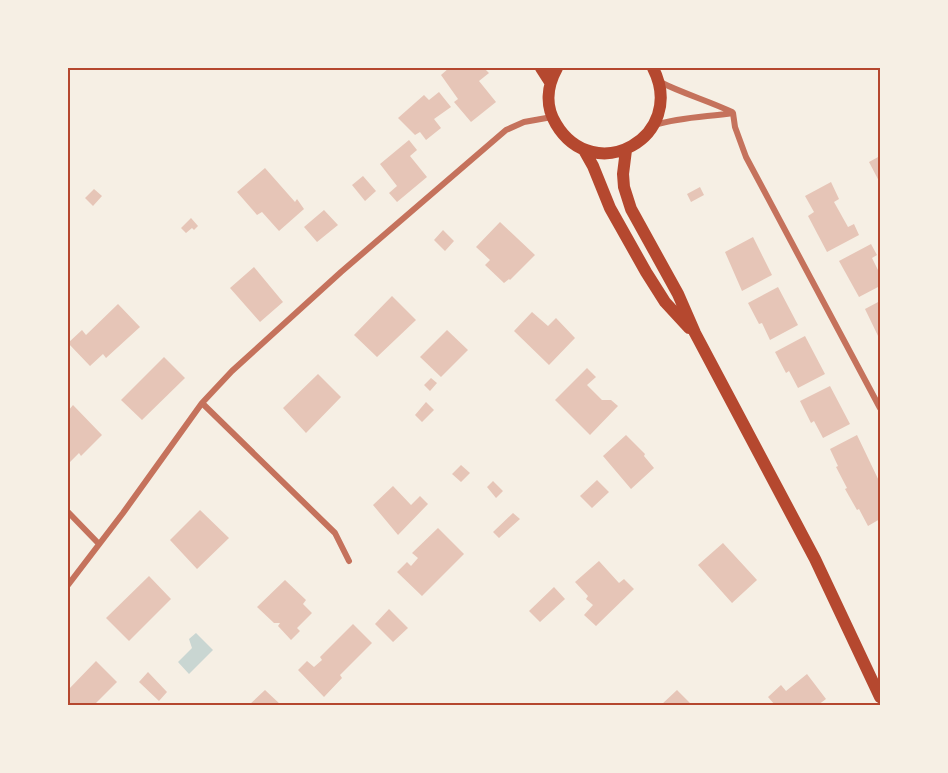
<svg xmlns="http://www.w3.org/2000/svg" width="948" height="773" font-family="'Roboto Serif',serif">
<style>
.water{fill:#c9d6d2}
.building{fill:#e6c5b7}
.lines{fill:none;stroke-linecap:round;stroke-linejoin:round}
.minor{stroke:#c5725c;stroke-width:6}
.secondary{stroke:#b5482f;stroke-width:12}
.neatline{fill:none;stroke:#b5482f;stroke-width:2}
</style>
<rect width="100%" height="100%" fill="#f6efe4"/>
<path class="water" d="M196,633l17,17 -24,24 -11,-12 14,-14 -3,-9z"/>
<path class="building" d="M449,68h35l5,5 -10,8 17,21 -25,20 -17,-20 4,-3 -17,-24z
M439,92l12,15 -17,12 7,9 -15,12 -6,-8 -5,3 -17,-17 26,-23 5,5z
M409,140l8,10 -7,6 17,21 -30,25 -8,-9 8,-7 -17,-22z
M880,156v27l-11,-21z
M265,168l30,34 2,-3 7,10 -25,22 -17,-19 -5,3 -20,-23z
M363,176l13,15 -11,10 -13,-16z
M831,182l8,17 -5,3 14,25 6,-3 5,11 -32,17 -19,-36 6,-4 -9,-16z
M700,187l4,8 -13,7 -4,-8z
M94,189l8,7 -9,10 -8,-8z
M324,210l14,15 -21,17 -13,-15z
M191,218l7,8 -4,4 -2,-2 -6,5 -5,-5z
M500,222l35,33 -25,25 -1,-1 -5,4 -19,-18 5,-5 -14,-13z
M443,230l11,11 -9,10 -11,-11z
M753,237l19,38 -30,16 -17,-39z
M871,244l6,11 -5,3 8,16v12l-21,11 -20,-36z
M254,267l29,35 -23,20 -30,-34z
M778,287l20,38 -28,15 -8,-17 -3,1 -11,-21z
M392,296l24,24 -39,37 -23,-22z
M880,301v39l-15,-31z
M118,304l22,23 -34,31 -3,-4 -13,12 -22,-23 14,-13 4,5z
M532,312l16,14 8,-8 19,20 -26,27 -35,-34z
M447,330l21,20 -27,27 -21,-20z
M805,336l20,38 -27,14 -9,-17 -3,2 -11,-21z
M164,357l21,21 -43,42 -21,-20z
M587,368l9,9 -9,8 15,15h9l7,6 -28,29 -35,-35z
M318,374l23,23 -35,36 -23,-25z
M431,378l6,5 -7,8 -6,-6z
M830,386l20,38 -27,14 -9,-17 -3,2 -11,-22z
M426,402l8,8 -12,12 -7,-7z
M73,405l29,30 -21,21 -2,-3 -11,11v-53z
M626,435l19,19 -1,2 10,12 -23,21 -28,-33z
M857,435l23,48v36l-12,7 -9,-17 -2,1 -12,-21 2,-1 -11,-21 2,-1 -8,-17z
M461,465l9,8 -9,9 -9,-8z
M597,480l12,12 -17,16 -12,-12z
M493,481l10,10 -7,7 -9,-11z
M393,486l18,19 9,-9 8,8 -30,31 -25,-30z
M200,510l29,28 -32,31 -27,-29z
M513,513l7,6 -21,19 -6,-6z
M438,528l26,26 -42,42 -25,-24 10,-10 4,4 7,-8 -6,-5z
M723,543l34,37 -25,23 -34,-38z
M599,561l20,22 5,-4 10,10 -38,37 -12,-11 9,-10 -7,-6 2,-3 -13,-14z
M149,576l22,23 -42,42 -23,-23z
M285,580l21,20 -3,4 9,9 -15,15 3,3 -9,9 -13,-14 2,-3h-6l-17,-16z
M554,587l11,12 -25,23 -11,-11z
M389,609l19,19 -15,14 -18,-18z
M353,624l19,19 -32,32 2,3 -18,19 -26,-27 9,-9 7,6 8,-7 -2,-3z
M96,661l21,21 -23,23h-26v-11l1,-1 -1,-3z
M148,672l19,20 -8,9 -20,-19z
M807,674l19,25 -8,6h-43l-7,-8 13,-12 5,6z
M265,690l16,15h-32z
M677,690l15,15h-31z"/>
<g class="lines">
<path class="minor" d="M660,82c24,12 49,19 72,30
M733,113l2,14 11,30 134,251
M655,125c26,-8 51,-8 78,-12
M202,403l133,130 14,28
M68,512l31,32
M68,585l55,-72 79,-110 30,-32 109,-99 165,-142 18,-8 28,-5"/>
<path class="secondary" d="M541,68l9,14
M557,68c-10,18 -12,38 -1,56 38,64 132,13 97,-56
M584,150l9,16 17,42 36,64 19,30 24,26
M626,150l-3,24 1,13 7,22 47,85 17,39 120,226 65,138"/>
</g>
<rect width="948" height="773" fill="none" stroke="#f6efe4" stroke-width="138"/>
<rect x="69" y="69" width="810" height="635" class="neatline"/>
</svg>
